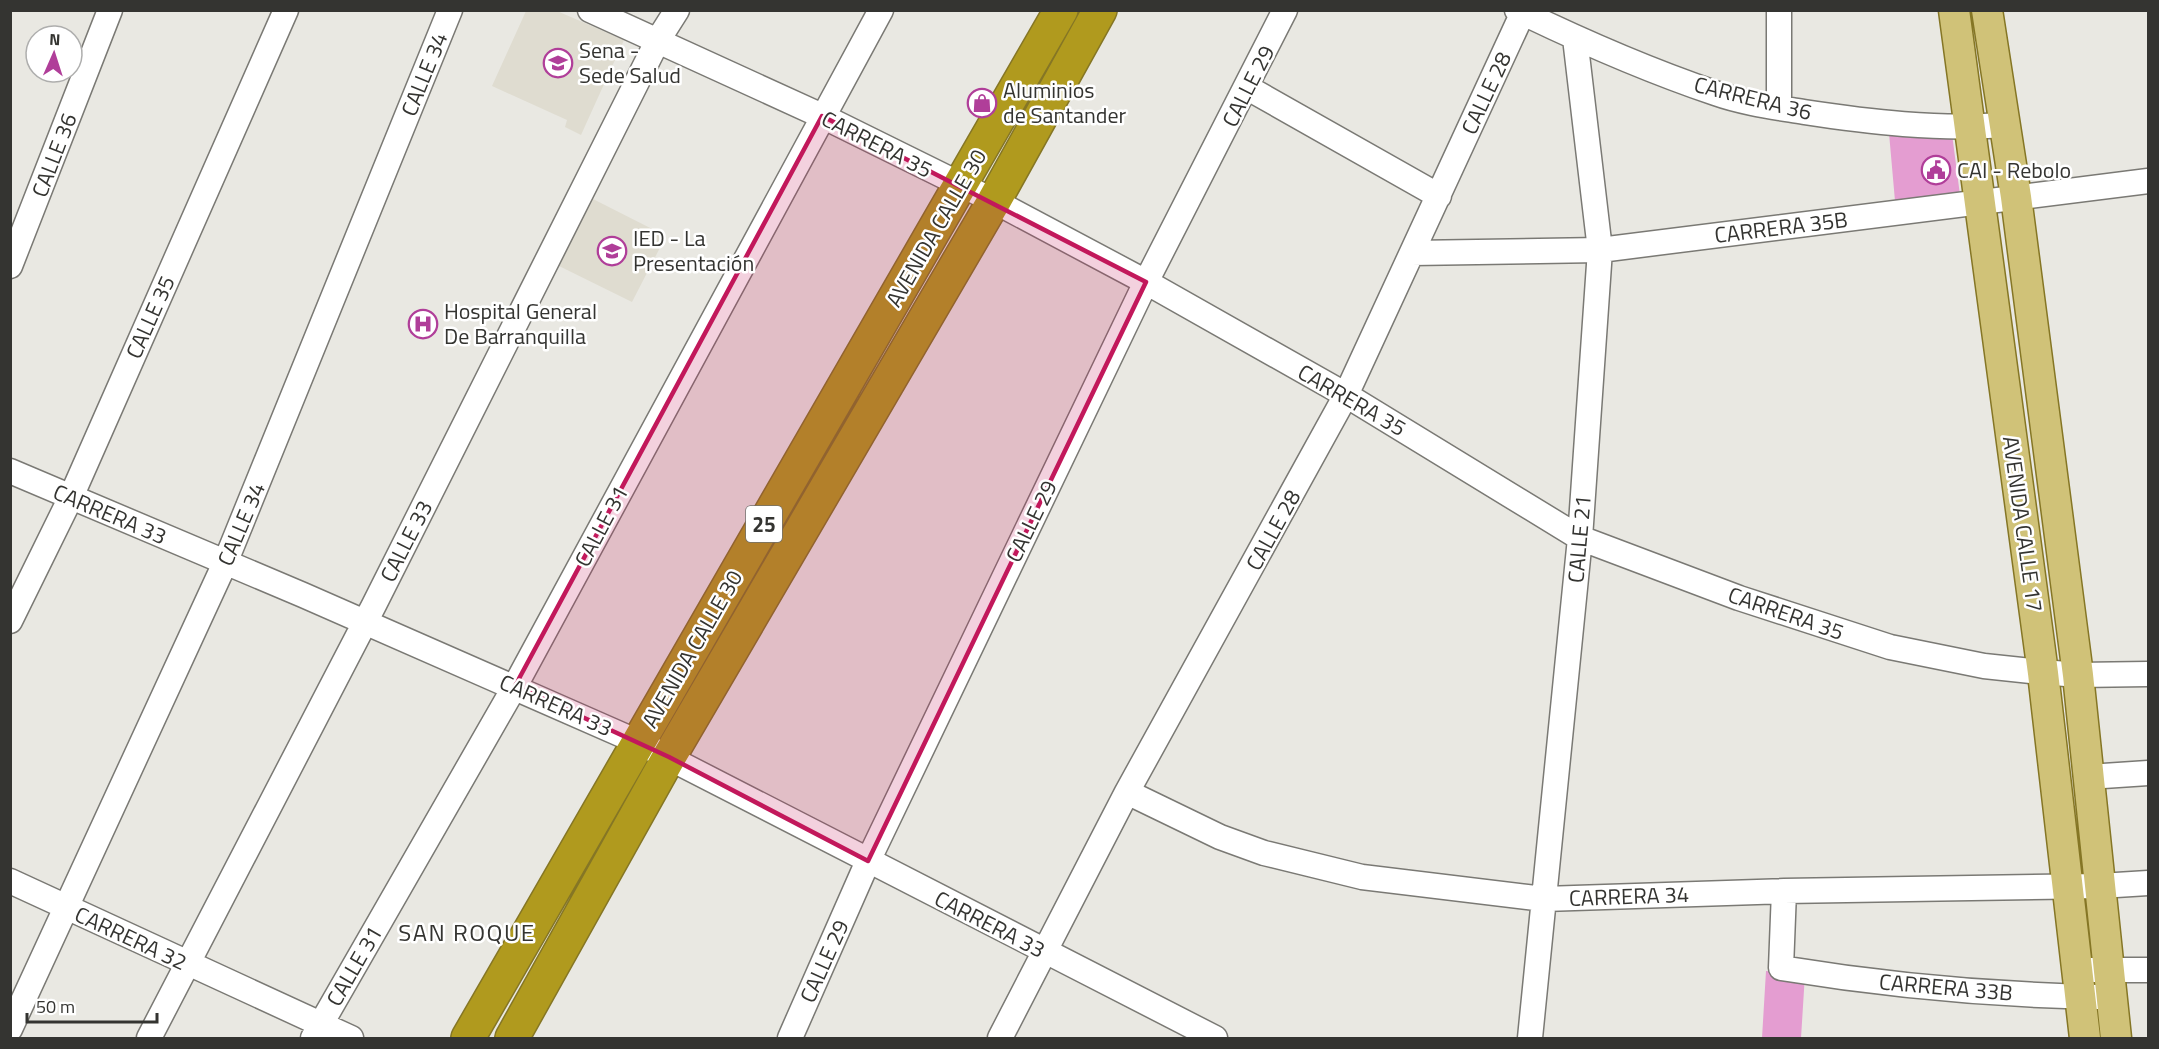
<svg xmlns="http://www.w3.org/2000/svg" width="2159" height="1049" font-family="'Titillium Web',sans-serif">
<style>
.built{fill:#dfdcd0}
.green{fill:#e49dd1}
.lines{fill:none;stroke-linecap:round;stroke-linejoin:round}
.minor-casing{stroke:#7a7974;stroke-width:27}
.major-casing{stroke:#857625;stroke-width:33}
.highway-casing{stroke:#857625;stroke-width:36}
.minor{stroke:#fff;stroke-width:24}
.major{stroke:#d0c278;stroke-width:30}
.highway{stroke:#b09a1e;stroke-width:33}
.marked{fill:#c2185b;fill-opacity:0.2;stroke:#c2185b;stroke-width:4.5;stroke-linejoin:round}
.labels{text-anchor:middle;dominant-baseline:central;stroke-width:5;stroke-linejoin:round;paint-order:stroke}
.shield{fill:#fff;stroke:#71716f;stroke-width:1.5}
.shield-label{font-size:21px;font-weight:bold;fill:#343431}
.poi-label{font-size:22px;fill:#343431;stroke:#fff;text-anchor:start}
.street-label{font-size:22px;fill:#343431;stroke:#fff}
.neighbourhood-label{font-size:24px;letter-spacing:1.5px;fill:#343431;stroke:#fff}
</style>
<rect width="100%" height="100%" fill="#e9e8e2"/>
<path class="built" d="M526,11h31l67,29 -43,95 -16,-8 2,-7 -75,-34z
M593,199l73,37 -34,66 -73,-36z"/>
<path class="green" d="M1889,133l63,1 8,61 -65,6z
M1766,971l39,3 -4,64h-39z"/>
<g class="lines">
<g class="minor-casing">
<path id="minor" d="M590,10l232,106 172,85 152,81 200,113 234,143 159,60 151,49 94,19 47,5 47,4 70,-1
M1517,10c64,31 130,60 198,83 28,10 59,14 89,19 66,10 133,18 200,13
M1248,88l191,108
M1779,108v-98
M1412,253l188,-3 548,-69
M10,266l100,-256
M10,471l293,124 335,147 577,296
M10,621l61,-124 215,-487
M2088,777l60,-4
M1127,792l93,45 44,16 98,24 182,22 240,-8 316,-5 48,-3
M10,881l341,157
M1784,891l-3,77c104,17 211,27 317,29
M2078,970h70
M10,1029l215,-466 225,-553
M149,1038l225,-433 284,-565 19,-30
M313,1038l202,-352 366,-676
M790,1038l78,-177 278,-579 139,-272
M1000,1038l127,-246 219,-397 178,-385
M1530,1038l50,-500 20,-288 -25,-212"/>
</g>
<g class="major-casing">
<path id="major" d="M1954,10l89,663 42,365
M1987,10l29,187 62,478 38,363"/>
</g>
<g class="highway-casing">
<path id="highway" d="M468,1038l593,-1028
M512,1038l157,-281 325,-556 106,-191"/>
</g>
<use href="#minor" class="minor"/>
<use href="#major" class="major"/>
<use href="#highway" class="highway"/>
</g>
<path class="marked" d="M822,116l324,166 -278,579 -199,-104 -154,-71z"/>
<defs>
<g id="university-ring" transform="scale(1.5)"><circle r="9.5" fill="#fff" stroke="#b03e99" stroke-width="1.5"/><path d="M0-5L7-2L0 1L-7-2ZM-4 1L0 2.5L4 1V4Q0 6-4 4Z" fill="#b03e99"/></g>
<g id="shop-ring" transform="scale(1.5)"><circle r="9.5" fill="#fff" stroke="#b03e99" stroke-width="1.5"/><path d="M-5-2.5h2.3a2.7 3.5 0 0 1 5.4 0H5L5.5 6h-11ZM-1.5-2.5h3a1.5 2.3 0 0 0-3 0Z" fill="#b03e99"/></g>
<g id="civic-ring" transform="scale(1.5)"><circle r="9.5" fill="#fff" stroke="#b03e99" stroke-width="1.5"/><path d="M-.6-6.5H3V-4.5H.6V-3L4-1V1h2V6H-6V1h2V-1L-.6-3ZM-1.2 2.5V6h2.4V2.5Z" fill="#b03e99"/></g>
<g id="school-ring" transform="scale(1.5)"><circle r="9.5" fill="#fff" stroke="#b03e99" stroke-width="1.5"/><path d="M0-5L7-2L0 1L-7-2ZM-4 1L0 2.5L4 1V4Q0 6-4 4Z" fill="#b03e99"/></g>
<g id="hospital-ring" transform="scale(1.5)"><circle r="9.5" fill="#fff" stroke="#b03e99" stroke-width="1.5"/><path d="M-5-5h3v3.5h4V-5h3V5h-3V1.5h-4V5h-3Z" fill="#b03e99"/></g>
</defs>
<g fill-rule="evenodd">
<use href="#university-ring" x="558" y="63"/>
<use href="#shop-ring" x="982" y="103"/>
<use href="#civic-ring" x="1936" y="170"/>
<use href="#school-ring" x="612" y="251"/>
<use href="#hospital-ring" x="423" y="324"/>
</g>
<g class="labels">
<rect class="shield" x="746" y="506" width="36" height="36" rx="4.5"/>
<g class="shield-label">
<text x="764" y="524">25</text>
</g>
<g class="poi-label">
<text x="579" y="50">Sena -<tspan x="579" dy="25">Sede Salud</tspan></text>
<text x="1003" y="90">Aluminios<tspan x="1003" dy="25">de Santander</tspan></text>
<text x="1957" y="170">CAI - Rebolo</text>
<text x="633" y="238">IED - La<tspan x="633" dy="25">Presentación</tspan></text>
<text x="444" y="311">Hospital General<tspan x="444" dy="25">De Barranquilla</tspan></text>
</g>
<g class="street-label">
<text transform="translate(424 74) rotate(-68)">CALLE 34</text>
<text transform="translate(1248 86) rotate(-63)">CALLE 29</text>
<text transform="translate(1486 93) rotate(-65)">CALLE 28</text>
<text transform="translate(1753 98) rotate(14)">CARRERA 36</text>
<text transform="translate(877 144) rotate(27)">CARRERA 35</text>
<text transform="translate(54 155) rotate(-69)">CALLE 36</text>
<text transform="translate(1781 227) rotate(-7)">CARRERA 35B</text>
<text transform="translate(936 228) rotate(-60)">AVENIDA CALLE 30</text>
<text transform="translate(150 317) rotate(-66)">CALLE 35</text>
<text transform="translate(1352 400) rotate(30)">CARRERA 35</text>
<text transform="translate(110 514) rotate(23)">CARRERA 33</text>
<text transform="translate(1031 521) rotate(-64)">CALLE 29</text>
<text transform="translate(241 524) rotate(-67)">CALLE 34</text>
<text transform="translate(2023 524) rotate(82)">AVENIDA CALLE 17</text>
<text transform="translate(601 526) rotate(-62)">CALLE 31</text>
<text transform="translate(1273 530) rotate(-61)">CALLE 28</text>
<text transform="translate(1579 539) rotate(-85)">CALLE 21</text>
<text transform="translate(406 541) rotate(-63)">CALLE 33</text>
<text transform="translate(1786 613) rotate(19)">CARRERA 35</text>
<text transform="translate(692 649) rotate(-60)">AVENIDA CALLE 30</text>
<text transform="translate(556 705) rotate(24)">CARRERA 33</text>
<text transform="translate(1629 896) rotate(-2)">CARRERA 34</text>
<text transform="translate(990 924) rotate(27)">CARRERA 33</text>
<text transform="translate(131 938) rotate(25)">CARRERA 32</text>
<text transform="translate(824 961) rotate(-66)">CALLE 29</text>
<text transform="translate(354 966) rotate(-60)">CALLE 31</text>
<text transform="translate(1946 987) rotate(5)">CARRERA 33B</text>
</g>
<g class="neighbourhood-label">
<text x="467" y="932">SAN ROQUE</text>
</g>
</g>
<rect width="2159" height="1049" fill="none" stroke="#343431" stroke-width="24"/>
<g transform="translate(54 54) rotate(3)"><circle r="28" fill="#ffffff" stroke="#aeaead" stroke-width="1.5"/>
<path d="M0-4.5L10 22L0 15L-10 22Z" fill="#b03e99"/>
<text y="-9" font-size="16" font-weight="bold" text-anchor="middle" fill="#343431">N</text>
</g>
<path d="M27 1013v9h130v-9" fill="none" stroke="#343431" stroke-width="3"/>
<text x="36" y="1013" font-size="18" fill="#343431" stroke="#ffffff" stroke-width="4.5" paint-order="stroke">50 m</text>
</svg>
